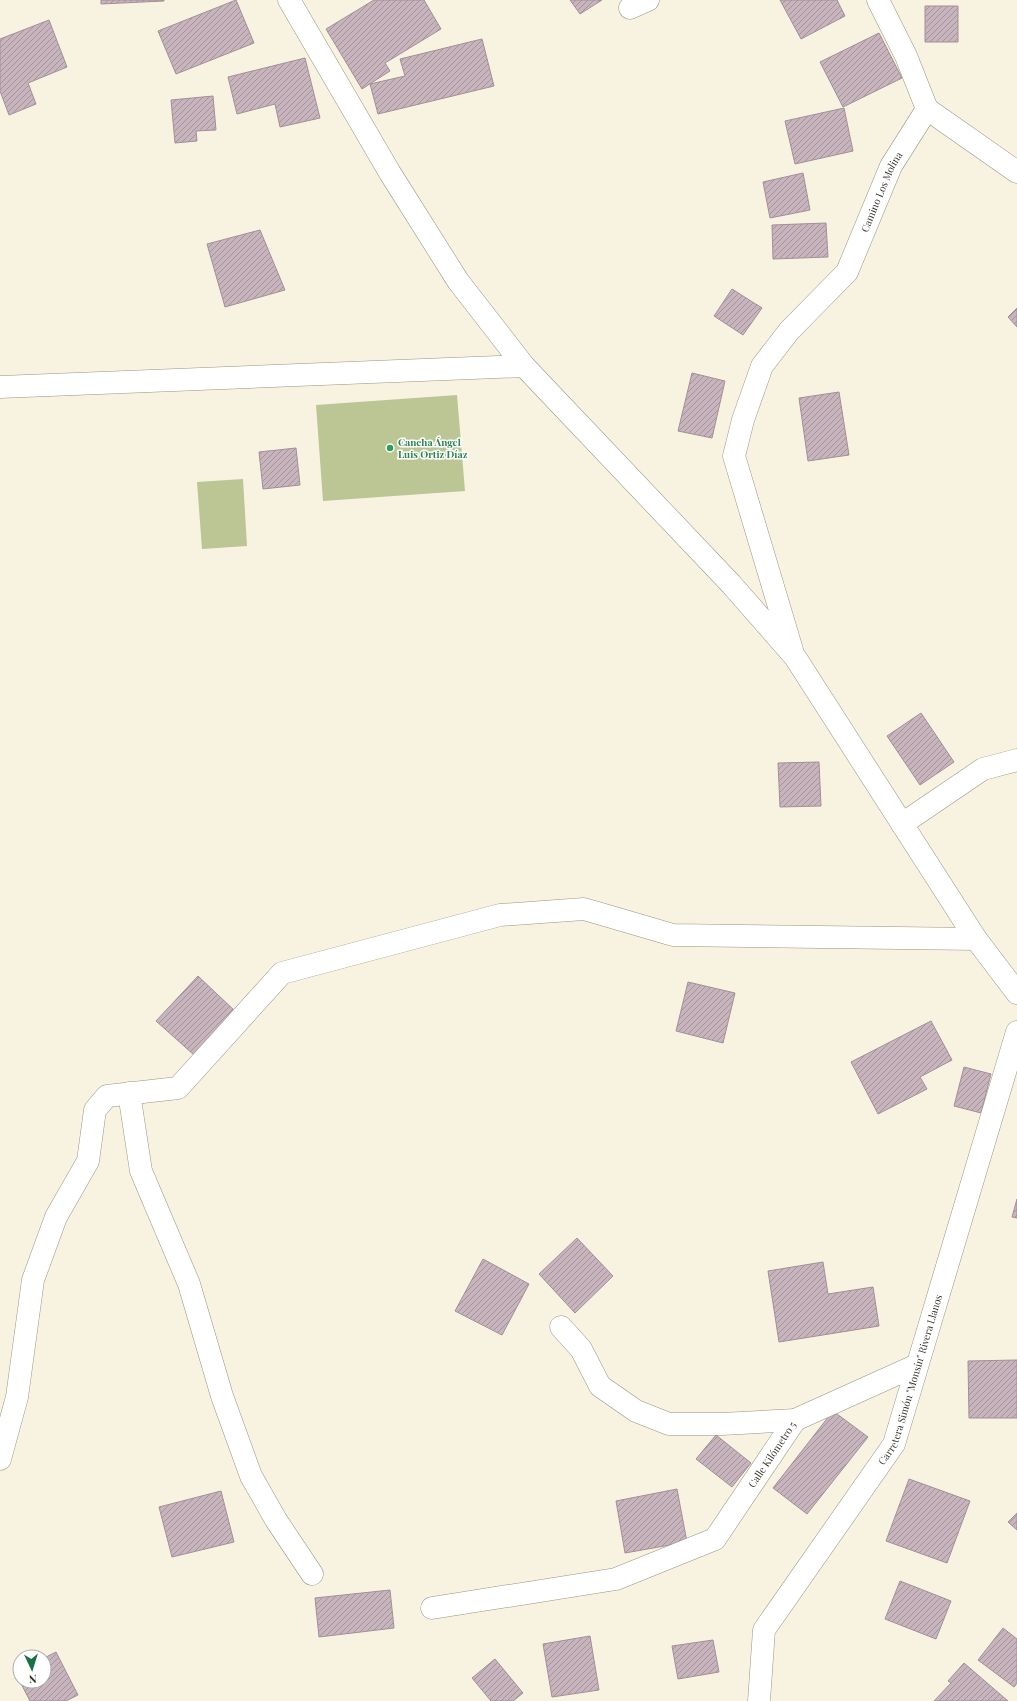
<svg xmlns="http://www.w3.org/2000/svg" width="1017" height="1701" font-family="'Playfair Display',serif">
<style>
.grass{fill:#bcc594}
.building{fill:url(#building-hatch);stroke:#a28f98}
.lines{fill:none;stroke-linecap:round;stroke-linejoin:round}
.minor-casing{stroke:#999482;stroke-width:23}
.minor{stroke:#fff;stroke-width:22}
.leisure-dot{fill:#2e9e5b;stroke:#fff;stroke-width:1.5}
.labels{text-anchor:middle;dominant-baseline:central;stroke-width:3;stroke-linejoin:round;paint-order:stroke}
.street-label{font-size:10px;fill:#33312a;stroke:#fff}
.leisure-label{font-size:10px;font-weight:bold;fill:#27864d;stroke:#fff;text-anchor:start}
</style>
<defs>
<pattern id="building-hatch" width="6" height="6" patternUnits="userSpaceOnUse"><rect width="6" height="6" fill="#c7b4bd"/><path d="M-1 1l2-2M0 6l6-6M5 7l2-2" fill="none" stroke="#a2939a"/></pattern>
</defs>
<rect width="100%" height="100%" fill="#f8f3e0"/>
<path class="grass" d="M457,395l8,96 -142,10 -7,-96z
M243,479l4,67 -45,3 -5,-67z"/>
<path class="building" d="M101,0h63v1l-63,3z
M236,0l18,43 -78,31 -18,-43z
M374,0h50l17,29 -56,34 5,8 -28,18 -36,-60z
M570,0h32l-22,14z
M780,0h57l8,16 -44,23z
M925,6h33v36h-33z
M49,20l18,47 -39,16 8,21 -27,11 -9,-24v-52z
M879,33l23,45 -59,29 -23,-45z
M482,39l12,47 -116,28 -8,-30 35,-8 -5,-17z
M305,58l15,60 -40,9 -5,-23 -38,10 -9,-37z
M213,96l3,34 -20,1 1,10 -22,2 -4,-43z
M844,108l9,43 -58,13 -10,-43z
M803,173l7,37 -40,8 -7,-36z
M826,223l2,34 -55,2 -1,-34z
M260,230l25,60 -60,17 -18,-63z
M732,289l30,19 -19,27 -29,-19z
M1017,308v19l-9,-10z
M692,373l33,8 -13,57 -34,-7z
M839,392l10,63 -41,6 -9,-63z
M296,448l4,37 -37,4 -4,-37z
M921,713l33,49 -34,23 -33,-49z
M819,762l2,44 -41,1 -2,-44z
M198,976l37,35 -41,44 -38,-34z
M688,982l47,11 -12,50 -47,-12z
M931,1021l21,39 -32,17 7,12 -49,25 -27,-52z
M964,1067l27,7 -10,39 -27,-7z
M1017,1199v19l-5,-1z
M577,1238l36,38 -38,37 -36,-39z
M483,1259l46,25 -27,51 -47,-24z
M823,1262l5,32 45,-7 6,39 -100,16 -11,-71z
M1017,1360v58h-48l-1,-57z
M833,1411l35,26 -61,77 -34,-26z
M716,1435l35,28 -19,24 -36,-28z
M909,1479l61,22 -23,62 -61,-22z
M677,1489l10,53 -62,11 -9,-52z
M221,1491l13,51 -62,15 -13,-50z
M1017,1513v17l-9,-8z
M900,1581l51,20 -15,38 -51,-20z
M390,1590l4,38 -75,9 -4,-39z
M1003,1628l14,11v44l-3,4 -36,-27z
M590,1636l9,54 -47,7 -9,-53z
M713,1640l6,32 -41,7 -6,-33z
M56,1652l22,43 -12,6h-36l-15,-29 5,-3v12h24v-23z
M495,1659l28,34 -10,8h-22l-19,-23z
M964,1663l44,38h-74l17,-18 -3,-2z"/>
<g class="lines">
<g class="minor-casing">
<g id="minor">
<path d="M289,0l101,173 68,108 66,85 207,218 64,73 181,282 41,54"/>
<path d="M630,8l18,-8"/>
<path d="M927,109l90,63"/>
<path d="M0,387l524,-21"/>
<path id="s1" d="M792,650l-58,-194 9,-36 19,-54 27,-35 58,-59 44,-106 36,-57 -21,-53 -28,-56"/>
<path d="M902,824l81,-55 34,-9"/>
<path d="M129,1093l12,78 48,113 33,112 29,80 25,44 36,54"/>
<path d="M561,1327l20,22 19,37 36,25 33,13h53l73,-4"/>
<path d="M0,1459l17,-62 16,-117 23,-63 32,-56 7,-51 12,-14 71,-8 104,-115 218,-58 84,-6 89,26 303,4"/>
<path id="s2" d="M432,1608l184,-29 99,-40 80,-119 122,-55"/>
<path id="s3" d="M759,1701l5,-71 130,-186 123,-412"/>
</g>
</g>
<use href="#minor" class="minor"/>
</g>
<circle class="leisure-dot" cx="390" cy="448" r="4"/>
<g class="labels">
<g class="street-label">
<text stroke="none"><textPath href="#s1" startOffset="511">Camino Los Molina</textPath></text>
<text stroke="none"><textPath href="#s3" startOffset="364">Carretera Simón "Monsín" Rivera Llanos</textPath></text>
<text stroke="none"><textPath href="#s2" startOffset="395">Calle Kilómetro 5</textPath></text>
</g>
<g class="leisure-label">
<text x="398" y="442">Cancha Ángel<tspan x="398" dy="12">Luis Ortiz Díaz</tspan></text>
</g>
</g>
<g transform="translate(32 1669) rotate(176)"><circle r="19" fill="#ffffff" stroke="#adadaa"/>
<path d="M0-3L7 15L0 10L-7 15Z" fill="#187145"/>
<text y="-6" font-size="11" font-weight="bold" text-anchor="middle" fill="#33312a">N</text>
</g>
</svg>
